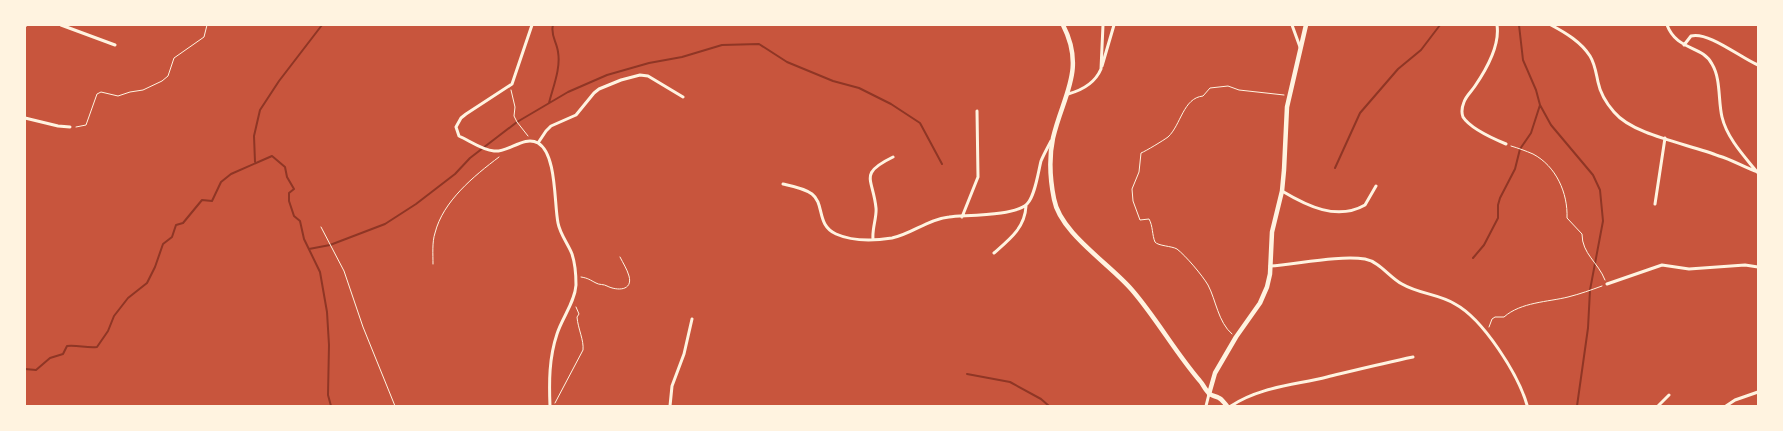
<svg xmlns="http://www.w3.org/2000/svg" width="1783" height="431" font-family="Raleway,sans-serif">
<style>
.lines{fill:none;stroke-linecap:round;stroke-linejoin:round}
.stream{stroke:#8f3625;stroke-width:2}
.path{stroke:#fff3e0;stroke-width:1}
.minor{stroke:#fff3e0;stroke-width:3}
.tertiary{stroke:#fff3e0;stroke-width:4.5}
</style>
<rect width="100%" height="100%" fill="#c8553d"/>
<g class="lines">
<path class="stream" d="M1519,25l4,35 13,30 4,15 11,20 42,50 7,15 3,31 -13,69 -2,38 -11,78
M549,103c4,-16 12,-35 9,-51 -1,-10 -8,-17 -5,-27
M255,162l-1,-26 6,-26 19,-29 43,-56
M1335,168l25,-55 38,-44 23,-19 19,-25
M309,249l21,-4 55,-21 31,-20 39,-30 15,-16 47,-36 51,-30 39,-17 42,-12 33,-6 40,-12 37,-1 28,18 46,19 26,7 32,16 29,19 22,41
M1473,258l11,-13 14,-27v-13l2,-7 15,-29 5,-20 11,-16 9,-28
M25,369l11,1 14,-12 13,-4 4,-8c11,-1 19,2 30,1l11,-16 6,-15 14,-18 19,-15 8,-16 8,-23 9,-7 4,-12 7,-2 19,-23 10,1 9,-19 10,-8 41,-18 13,11 2,10 7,12 -5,4v8l5,15 6,5 4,18 16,33 7,40 2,33 -1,50 3,11
M967,374l43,8 31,17 8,7"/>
<path class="path" d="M511,90l4,17 -1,9 3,6 11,14
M76,127l10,-2 11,-31 4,-2 17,4 12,-4 13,-2 19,-9 6,-5 6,-18 30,-21 3,-12
M1511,146c7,2 15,5 22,8 23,12 35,39 34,64l15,16c0,20 16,28 23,46
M321,227l23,44 19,56 32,79
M433,264c0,-10 -1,-22 2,-31 8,-32 39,-57 64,-76
M581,277c7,1 9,3 15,6 3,2 8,1 11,3 10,5 26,5 22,-10 -2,-7 -6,-13 -9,-19
M1489,327l3,-8 3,-2h9c17,-15 44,-15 64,-20 12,-3 23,-7 34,-11
M1232,334c-14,-12 -16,-34 -24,-49 -6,-10 -22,-29 -31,-36 -5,-3 -19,-3 -22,-7 -3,-7 -2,-16 -6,-23l-9,1 -7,-19 -1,-12 7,-17 2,-19c5,-2 23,-13 27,-16 13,-12 15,-39 35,-41l7,-8 18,-2 11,4 45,5
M555,403l28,-53c1,-10 -5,-21 -6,-33l2,-3 -3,-7"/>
<path class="minor" d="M61,25l54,20
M532,25l-20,59 -46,30 -5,4 -5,9 3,9c11,5 23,14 35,15 14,2 30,-16 44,-8 19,11 16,61 20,80 2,11 10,21 14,31 3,9 4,21 4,31 -1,17 -14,33 -19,49 -8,24 -8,48 -7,72
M1292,25l8,22
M1497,25c3,20 -11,45 -22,61 -4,6 -9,10 -11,16 -2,5 -3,10 -1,15 7,11 31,22 43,27
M1551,25c15,8 30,17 39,31 5,8 6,17 8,26 2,10 9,22 16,30 20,24 76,32 105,44 14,4 26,12 39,16
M1667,25c10,26 35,20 45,39 9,15 6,36 10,53 5,21 22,39 35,55
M25,26l1,-1
M1684,45l7,-9c17,-5 50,22 67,29
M1102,66l12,-41
M1068,94c15,-4 27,-11 33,-25l2,-44
M25,118l33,8 12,1
M538,143l8,-12 5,-5 25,-11 18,-22 5,-4 22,-9 19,-5 8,1 35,21
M783,184c9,2 21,4 29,10 13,10 4,31 24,40 18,8 37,7 56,4 20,-4 36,-19 57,-21 17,-2 66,-1 78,-13 8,-8 11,-31 14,-43 3,-7 7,-14 10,-20
M1282,191c25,15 55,30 83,14l11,-19
M1655,204l10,-66
M962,217l16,-40 -1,-66
M873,239c-1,-11 4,-22 3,-31 -3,-30 -18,-34 17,-51
M994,253c15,-13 31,-25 32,-47
M1270,266c27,-2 70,-11 95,-7 15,3 24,18 37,25 17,10 37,10 53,20 28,15 63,70 72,101
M1607,284l55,-19 27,4 56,-4 13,2
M670,406l2,-20 12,-32 8,-35
M1206,406l3,-12
M1231,406c28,-19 64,-21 96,-29 29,-7 57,-14 86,-20
M1658,406l11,-11
M1726,406l9,-6 23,-8"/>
<path class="tertiary" d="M1063,25c23,45 0,70 -10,113 -4,19 -3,41 1,61 6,34 56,65 78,91 25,29 43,62 68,91 3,3 5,9 9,12 2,3 7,3 10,5 3,1 5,5 8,8
M1209,394l6,-21 21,-36 24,-34 7,-16 3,-13 2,-42 10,-41 2,-21 3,-63 19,-82"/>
</g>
<rect width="1783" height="431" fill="none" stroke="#fff3e0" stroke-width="52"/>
</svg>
